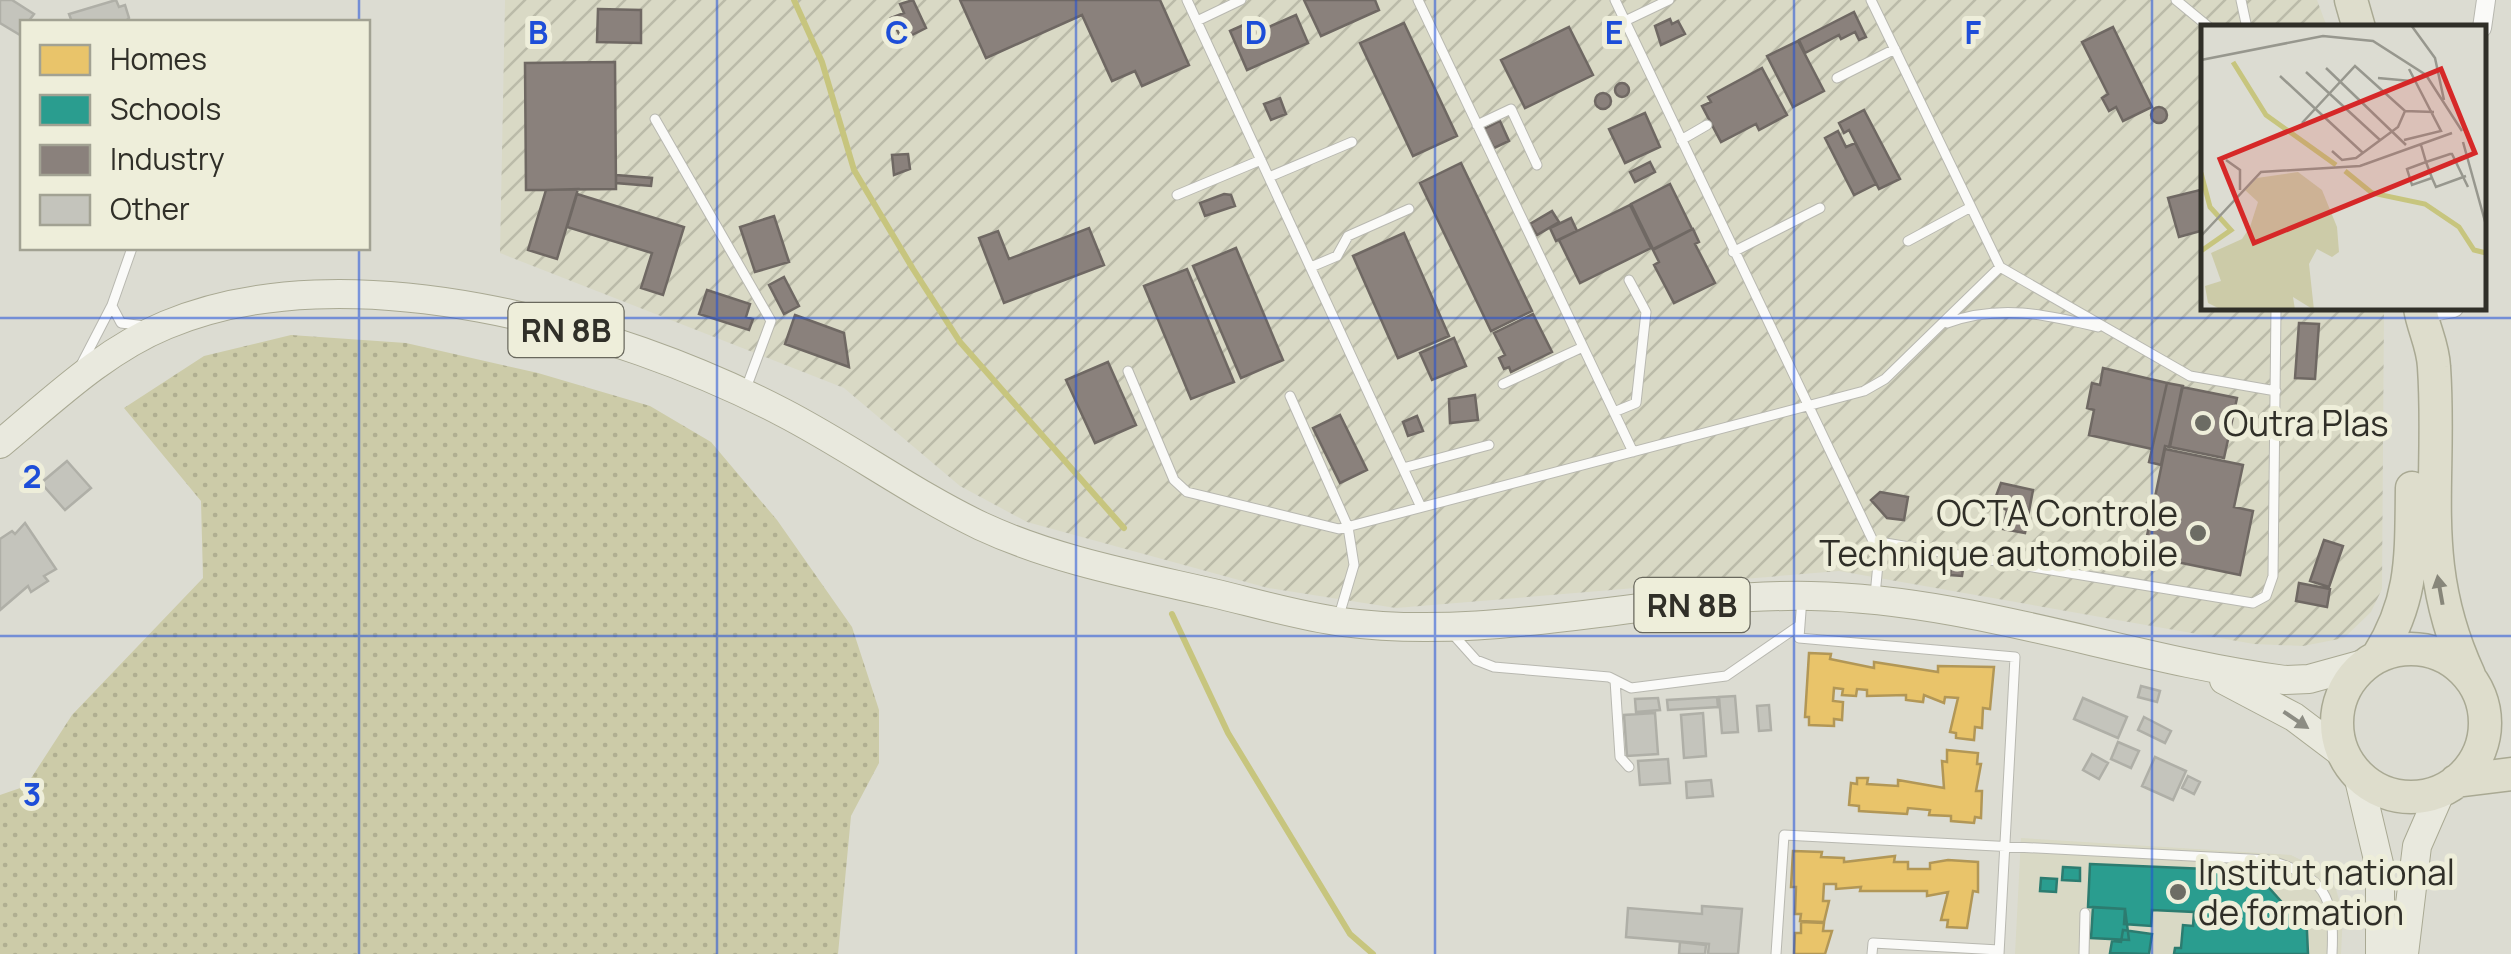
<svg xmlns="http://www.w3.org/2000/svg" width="2511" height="954" font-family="Manrope,sans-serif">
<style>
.built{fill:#d9d9c5}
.industrial{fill:url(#industrial-furrows)}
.grass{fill:url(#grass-dots)}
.homes{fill:#e9c46a;stroke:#b29756;stroke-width:2.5}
.schools{fill:#2a9d8f;stroke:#2c7c70;stroke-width:2.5}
.industry{fill:#8a817c;stroke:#6f6863;stroke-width:2.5}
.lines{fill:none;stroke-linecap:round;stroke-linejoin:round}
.stream{stroke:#c7c57e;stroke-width:6}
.building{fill:#c4c4bc;stroke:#afafa7;stroke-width:2.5}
.lane-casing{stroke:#b8b8b0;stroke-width:11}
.street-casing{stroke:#b8b8b0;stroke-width:20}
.primary-casing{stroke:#a9a993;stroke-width:30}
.highway-casing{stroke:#a9a993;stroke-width:35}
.lane{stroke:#fafaf8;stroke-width:9}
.street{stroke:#fafaf8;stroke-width:18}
.primary{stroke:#e9e9de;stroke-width:28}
.highway{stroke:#deddcc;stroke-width:32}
.oneway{fill:#87867a}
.oneway2{fill:#8c8c83}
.grid{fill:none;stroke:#1d4ed8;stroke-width:2.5;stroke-opacity:0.55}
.poi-dot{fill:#6c6c64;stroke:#eeeeda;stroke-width:4}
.labels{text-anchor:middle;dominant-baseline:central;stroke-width:10;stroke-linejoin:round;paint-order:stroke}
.shield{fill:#eeeeda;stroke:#69685d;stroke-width:2.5}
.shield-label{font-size:32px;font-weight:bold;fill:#302f28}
.poi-label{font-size:35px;fill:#302f28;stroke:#eeeeda;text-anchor:start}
.inset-river{fill:none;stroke:#c7c57e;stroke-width:5}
.inset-road{fill:none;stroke:#97978e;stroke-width:2.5}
.view{fill:#d62828;fill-opacity:0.15;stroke:#d62828;stroke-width:5}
.inset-edge{fill:none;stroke:#302f28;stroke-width:5}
.grid-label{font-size:32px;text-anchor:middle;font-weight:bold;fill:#1d4ed8;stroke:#eeeeda;stroke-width:10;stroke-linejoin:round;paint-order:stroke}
</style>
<defs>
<pattern id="industrial-furrows" width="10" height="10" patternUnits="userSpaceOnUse" patternTransform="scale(2.5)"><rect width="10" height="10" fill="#d9d9c5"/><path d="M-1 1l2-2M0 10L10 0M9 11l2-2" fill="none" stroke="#bbbba9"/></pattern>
<pattern id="grass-dots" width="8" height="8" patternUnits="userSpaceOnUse" patternTransform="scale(2.5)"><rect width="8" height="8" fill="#cccba8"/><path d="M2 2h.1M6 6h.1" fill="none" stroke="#b0af91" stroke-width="1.8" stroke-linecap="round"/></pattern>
</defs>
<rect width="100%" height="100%" fill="#dcdcd2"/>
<path class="built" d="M2021,838l270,17 26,13 18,18 8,27 -2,41h-326z"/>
<path class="industrial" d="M505,0h1812l10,27 -123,1v280h180l-2,281 -11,23 -27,26 -41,8 -49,-2 -415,-73 -443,37 -128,-20 -241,-66 -67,-36 -116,-98 -344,-135z"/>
<path class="grass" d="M291,335l115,8 132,30 112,33 61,36 66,78 75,107 27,83v53l-28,53 -13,138h-838v-159l26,-9 46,-71 131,-137 -2,-77 -77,-93 80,-52z"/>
<path class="homes" d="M1809,653l22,1 -1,5 44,9v-6l64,10v-6l56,1 -4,42 -7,-1 -1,20 -7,-1 -1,13 -18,-2v-5l-6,-1 8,-34 -13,-1 -1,6 -20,-8 -1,7 -17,-2v-5l-39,1v-6l-10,-1 -1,7 -14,-1 1,-6 -9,-1 -1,13 10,1 -1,18 -8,-1v7l-25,-1v-8h-4z
M1947,750l31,3 -1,11h4l-5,27h6l-1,27 -6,-1 -1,6 -23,-2v-5l-22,-1 1,-5 -22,-2 -1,6 -48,-3v-5l-10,-1 2,-22 6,1v-6h11l-1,6 31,2v-6l46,8 -2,-27 5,1z
M1793,851l29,1 -1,5 23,1v4l51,-6 -1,6h14v7h22v-6l18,-3 30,2v30l-5,-1 -6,37 -20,-1 1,-7h-7l7,-28 -21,4v-5h-67l1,-4 -25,2v-5h-12l-1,17h6l-5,21 -24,-1 1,-7h-6l1,-27h-5z
M1801,922l23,1 -1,8h9l-7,23h-31l1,-21h6z"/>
<path class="schools" d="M2090,864l164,7 34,38 18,1 2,44h-134l1,-6h6l2,-23 10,1 1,-14 -42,-2 -1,16 -27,-2 1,-15 -37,-2z
M2063,867l17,1v13l-18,-1z
M2041,878l16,1 -1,13 -16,-1z
M2093,907l32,2 4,31 -38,-2z
M2123,930l29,4 -3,20 -39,-1 2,-12 9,1z"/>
<path class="industry" d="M913,0l13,28 -24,12 -11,-22 13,-5 -4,-9z
M960,0h200l29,65 -47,21 -7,-15 -23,10 -30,-66 -96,43z
M1304,0h71l4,10 -58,26z
M598,9l43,1v33l-44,-1z
M1854,12l12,25 -7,3 -4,-8 -14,7 -2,-4 -34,18 -6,-13z
M1296,15l12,28 -61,27 -17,-39 29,-13 5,11z
M1670,19l2,5 6,-3 7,13 -24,11 -6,-19z
M1404,23l53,113 -44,20 -53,-113z
M1569,27l24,48 -68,33 -24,-48z
M2113,27l39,80 -29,14 -7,-14 -7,4 -7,-13 6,-4 -26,-52z
M1798,41l26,50 -31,16 -26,-51z
M615,62l1,127 -90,1 -1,-127z
M1762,68l25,47 -28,15 -3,-6 -35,18 -19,-36 9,-4 -3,-5z
M1615 90a7 7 0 1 1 14 0a7 7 0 1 1-14 0Z
M1595 101a8 8 0 1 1 16 0a8 8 0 1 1-16 0Z
M1280,98l6,16 -15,6 -7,-16z
M2151 115a8 8 0 1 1 16 0a8 8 0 1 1-16 0Z
M1864,110l36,69 -21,10 -30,-59 -5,3 -5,-10z
M1645,113l15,34 -35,16 -16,-34z
M1500,121l9,20 -15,7 -10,-19z
M1838,131l8,16 9,-4 21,41 -22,11 -29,-57z
M908,154l2,15 -16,6 -2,-20z
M1650,162l5,10 -20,10 -5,-10z
M1461,163l71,148 -41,20 -71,-148z
M616,175l36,3 -1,8 -35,-3z
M1670,184l22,45 -39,20 -22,-45z
M578,189l-21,70 -29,-9 18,-60z
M2204,189v41l-25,7 -11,-39z
M577,194l107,33 -21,68 -22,-7 11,-35 -85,-26z
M1224,194l7,1 4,11 -30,10 -5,-13z
M1630,205l21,43 -71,35 -21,-43z
M1552,211l7,11 -22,13 -7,-11z
M774,216l15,46 -34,10 -15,-45z
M1571,218l6,13 -21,10 -6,-13z
M1089,228l15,37 -100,38 -25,-65 19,-7 11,28z
M1693,229l6,13 -4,2 20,39 -41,20 -20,-38 5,-3 -6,-12z
M1404,233l45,103 -51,22 -45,-102z
M1236,248l47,112 -42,18 -48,-112z
M1187,269l47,113 -43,17 -47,-113z
M784,277l15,29 -15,8 -15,-29z
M707,290l43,14 -4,13 7,2 -4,11 -50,-16z
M1533,314l19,38 -41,20 -2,-5 -5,2 -5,-11 6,-3 -11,-22z
M795,315l49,18 5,34 -64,-23z
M2299,323l20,1 -4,55 -20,-1z
M1454,338l12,28 -34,14 -12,-27z
M1108,362l28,63 -41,18 -29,-63z
M2103,368l64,15 -15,66 -63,-14 5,-25 -7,-2 5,-25 8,2z
M2167,383l16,3 -14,61 -4,-1 -4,19 -12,-3z
M2182,387l55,11 -13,60 -54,-11z
M1475,395l3,25 -28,3 -1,-24z
M1340,415l27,55 -27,13 -27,-55z
M1417,416l6,15 -15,5 -5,-14z
M2165,449l78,16 -9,42 19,4 -13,64 -97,-20z
M2001,483l32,7 -8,43 -22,-4 4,-19 -14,-6z
M1880,492l28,5 -4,23 -17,-2 -16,-18z
M2324,540l19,6 -14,41 -19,-6z
M1952,562l12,1 -2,13 -12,-1z
M2299,583l31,6 -3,18 -31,-6z"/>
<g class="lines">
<path class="stream" d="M794,0l28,62 32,108 59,99 47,73 164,186
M1172,614l56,119 122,201 23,20"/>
</g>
<path class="building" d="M0,0h12l22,14 -6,8h-6l-2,13 -20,-12z
M116,0l3,7 6,-2 4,13 -4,4h-53l-3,-8z
M67,461l24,27 -26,22 -24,-27z
M25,523l31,46 -12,7 4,5 -17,11 -3,-6 -28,24v-71l12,-8 3,3z
M2141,686l19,5 -3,11 -19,-5z
M1735,696l3,36 -16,1 -3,-36z
M1717,697l1,10 -50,3 -1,-10z
M1658,698l2,12 -24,2 -1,-13z
M2083,698l44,19 -9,21 -44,-19z
M1769,705l2,25 -12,1 -2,-25z
M1655,713l3,41 -31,2 -3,-41z
M1703,713l3,43 -22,2 -3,-43z
M2144,717l27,14 -6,12 -27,-13z
M2118,742l21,9 -8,17 -20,-9z
M2092,754l16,9 -9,16 -16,-9z
M2155,757l31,14 -13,29 -31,-14z
M1668,759l2,24 -30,2 -2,-24z
M2188,776l12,6 -6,12 -12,-6z
M1711,780l2,16 -26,2 -1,-16z
M1702,906l40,3 -4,45h-30l1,-10 -83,-7 2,-29 74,6z
M1680,942l26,3 -1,9h-26z"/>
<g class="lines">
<g class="lane-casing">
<path id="lane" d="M1187,0l233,505
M1418,0l215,452
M1615,0l258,541 5,23 -3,31
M1871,0l129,267 190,109 86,15
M2176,0l34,28
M2241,0l6,28
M1197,21l44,-21
M1625,21l44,-21
M1837,78l58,-29
M655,119l116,202 -26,70
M1477,125l34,-16 26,56
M1681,140l26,-15
M1269,177l83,-35
M1177,195l84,-35
M1908,241l63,-34
M1733,252l87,-44
M1311,267l26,-11 11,-20 61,-27
M112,306l9,17 24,3
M1947,323c52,-19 98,-9 151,4
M82,363l30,-58 20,-57
M1128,371l46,109 13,12 152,37 525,-138 21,-12 115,-112
M1503,384l80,-37
M1290,396l58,131 6,38 -16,54
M1614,412l22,-9 10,-91 -17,-32
M1403,468l86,-23
M1873,541l380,62 13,-7 7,-20 3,-268
M1802,598l-3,40 216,19 -16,297
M1450,631l26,29 18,7 115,10 22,11 95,-12 74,-51
M1615,680l5,77 9,10
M1776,954l8,-119 484,25c57,16 67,37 64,94
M1872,954l1,-11 126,7
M2084,954l1,-41"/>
</g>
<g class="street-casing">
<path id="street" d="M2482,28l4,-28
M2421,314l33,-6"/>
</g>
<g class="primary-casing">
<path id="primary" d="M0,444c52,-43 103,-93 166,-119 180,-76 451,1 616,87 68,35 130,81 199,114 73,34 154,49 232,67 42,10 86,23 129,29 158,21 312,-29 469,-26 162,3 315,63 474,84l24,-1 58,-16
M2224,680l70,37 49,37
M2358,775l22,93v86
M2404,954l13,-108 24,-55"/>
</g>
<g class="highway-casing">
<path id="highway" d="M2351,0l8,28
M2420,308c3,20 13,37 14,59 8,116 -17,196 35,308
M2337 723a74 74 0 1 1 148 0a74 74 0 1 1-148 0Z
M2378,656c36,-57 33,-102 34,-168
M2456,781l55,-7"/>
</g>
<use href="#lane" class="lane"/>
<use href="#street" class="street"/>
<use href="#primary" class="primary"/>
<use href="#highway" class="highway"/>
</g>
<defs><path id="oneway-solid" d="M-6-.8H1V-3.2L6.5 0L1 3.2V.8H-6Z" transform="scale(2.5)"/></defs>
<use class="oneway" href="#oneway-solid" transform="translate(2440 590) rotate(-100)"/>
<use class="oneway2" href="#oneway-solid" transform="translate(2296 720) rotate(34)"/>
<path class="grid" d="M359,0v22M717,0v954M1076,0v954M1435,0v954M1794,0v954M2152,0v954M359,248v706M0,318h2511M0,636h2511"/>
<g class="poi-dot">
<circle cx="2203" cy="423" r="10"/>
<circle cx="2198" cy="533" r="10"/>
<circle cx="2178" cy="892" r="10"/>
</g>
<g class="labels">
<g class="shield">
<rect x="508.5" y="303" width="115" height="54" rx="8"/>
<rect x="1634.5" y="578" width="115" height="54" rx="8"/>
</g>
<g class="shield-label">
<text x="566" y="330">RN 8B</text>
<text x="1692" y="605">RN 8B</text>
</g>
<g class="poi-label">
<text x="2223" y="423">Outra Plas</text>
<text x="2178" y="513" text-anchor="end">OCTA Controle<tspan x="2178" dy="40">Technique automobile</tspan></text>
<text x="2198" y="872">Institut national<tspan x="2198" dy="40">de formation</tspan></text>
</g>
</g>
<g transform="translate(2201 25)">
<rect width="285" height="285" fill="#dcdcd2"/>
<path d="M97,147l24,18 15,37 2,25 -7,5 -15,-8 -8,15 5,46 -21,-13 2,13h-73l-14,-7 -3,-17 16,-5 -10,-28 31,-14 8,-12 8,-25 -13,-12 12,-12z" fill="#cccba8"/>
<path class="inset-river" d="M32,37l33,53 70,50M144,146l27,22 53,11 34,23 15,23 12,3M0,148l9,34 21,23 -30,21"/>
<path class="inset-road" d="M210,0l24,33 9,42M0,35l122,-24 50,5 53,34 36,56M125,43l80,77M105,47l74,68M79,51l83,77M177,53l33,3M101,98l53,-57 50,45 29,1M203,115l37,-9 -32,-62M262,117l23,83M218,120h2l5,17 6,16 -20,7 -5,-16 19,-7 24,-8h2l16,33M131,126l10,9 14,-2 42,-31 7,-16M25,135l14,10v20M231,153l4,9 30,-11M0,211l60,-64 99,-6 92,-33"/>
<path class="view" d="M240,44l34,84 -221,90 -34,-84z"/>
<rect width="285" height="285" class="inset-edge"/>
</g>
<g class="grid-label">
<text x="538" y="44">B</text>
<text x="897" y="44">C</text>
<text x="1256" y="44">D</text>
<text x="1614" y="44">E</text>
<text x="1973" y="44">F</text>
<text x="32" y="488">2</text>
<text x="32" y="806">3</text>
</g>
<rect x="20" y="20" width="350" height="230" fill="#eeeeda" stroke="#a2a293" stroke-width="2.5"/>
<rect x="40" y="45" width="50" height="30" fill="#e9c46a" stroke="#a2a293" stroke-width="2.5"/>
<text x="110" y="70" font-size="30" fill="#302f28">Homes</text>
<rect x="40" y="95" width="50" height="30" fill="#2a9d8f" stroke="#a2a293" stroke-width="2.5"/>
<text x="110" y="120" font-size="30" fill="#302f28">Schools</text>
<rect x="40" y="145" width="50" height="30" fill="#8a817c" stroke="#a2a293" stroke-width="2.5"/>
<text x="110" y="170" font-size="30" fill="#302f28">Industry</text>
<rect x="40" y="195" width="50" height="30" fill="#c4c4bc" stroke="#a2a293" stroke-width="2.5"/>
<text x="110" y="220" font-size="30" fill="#302f28">Other</text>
</svg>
